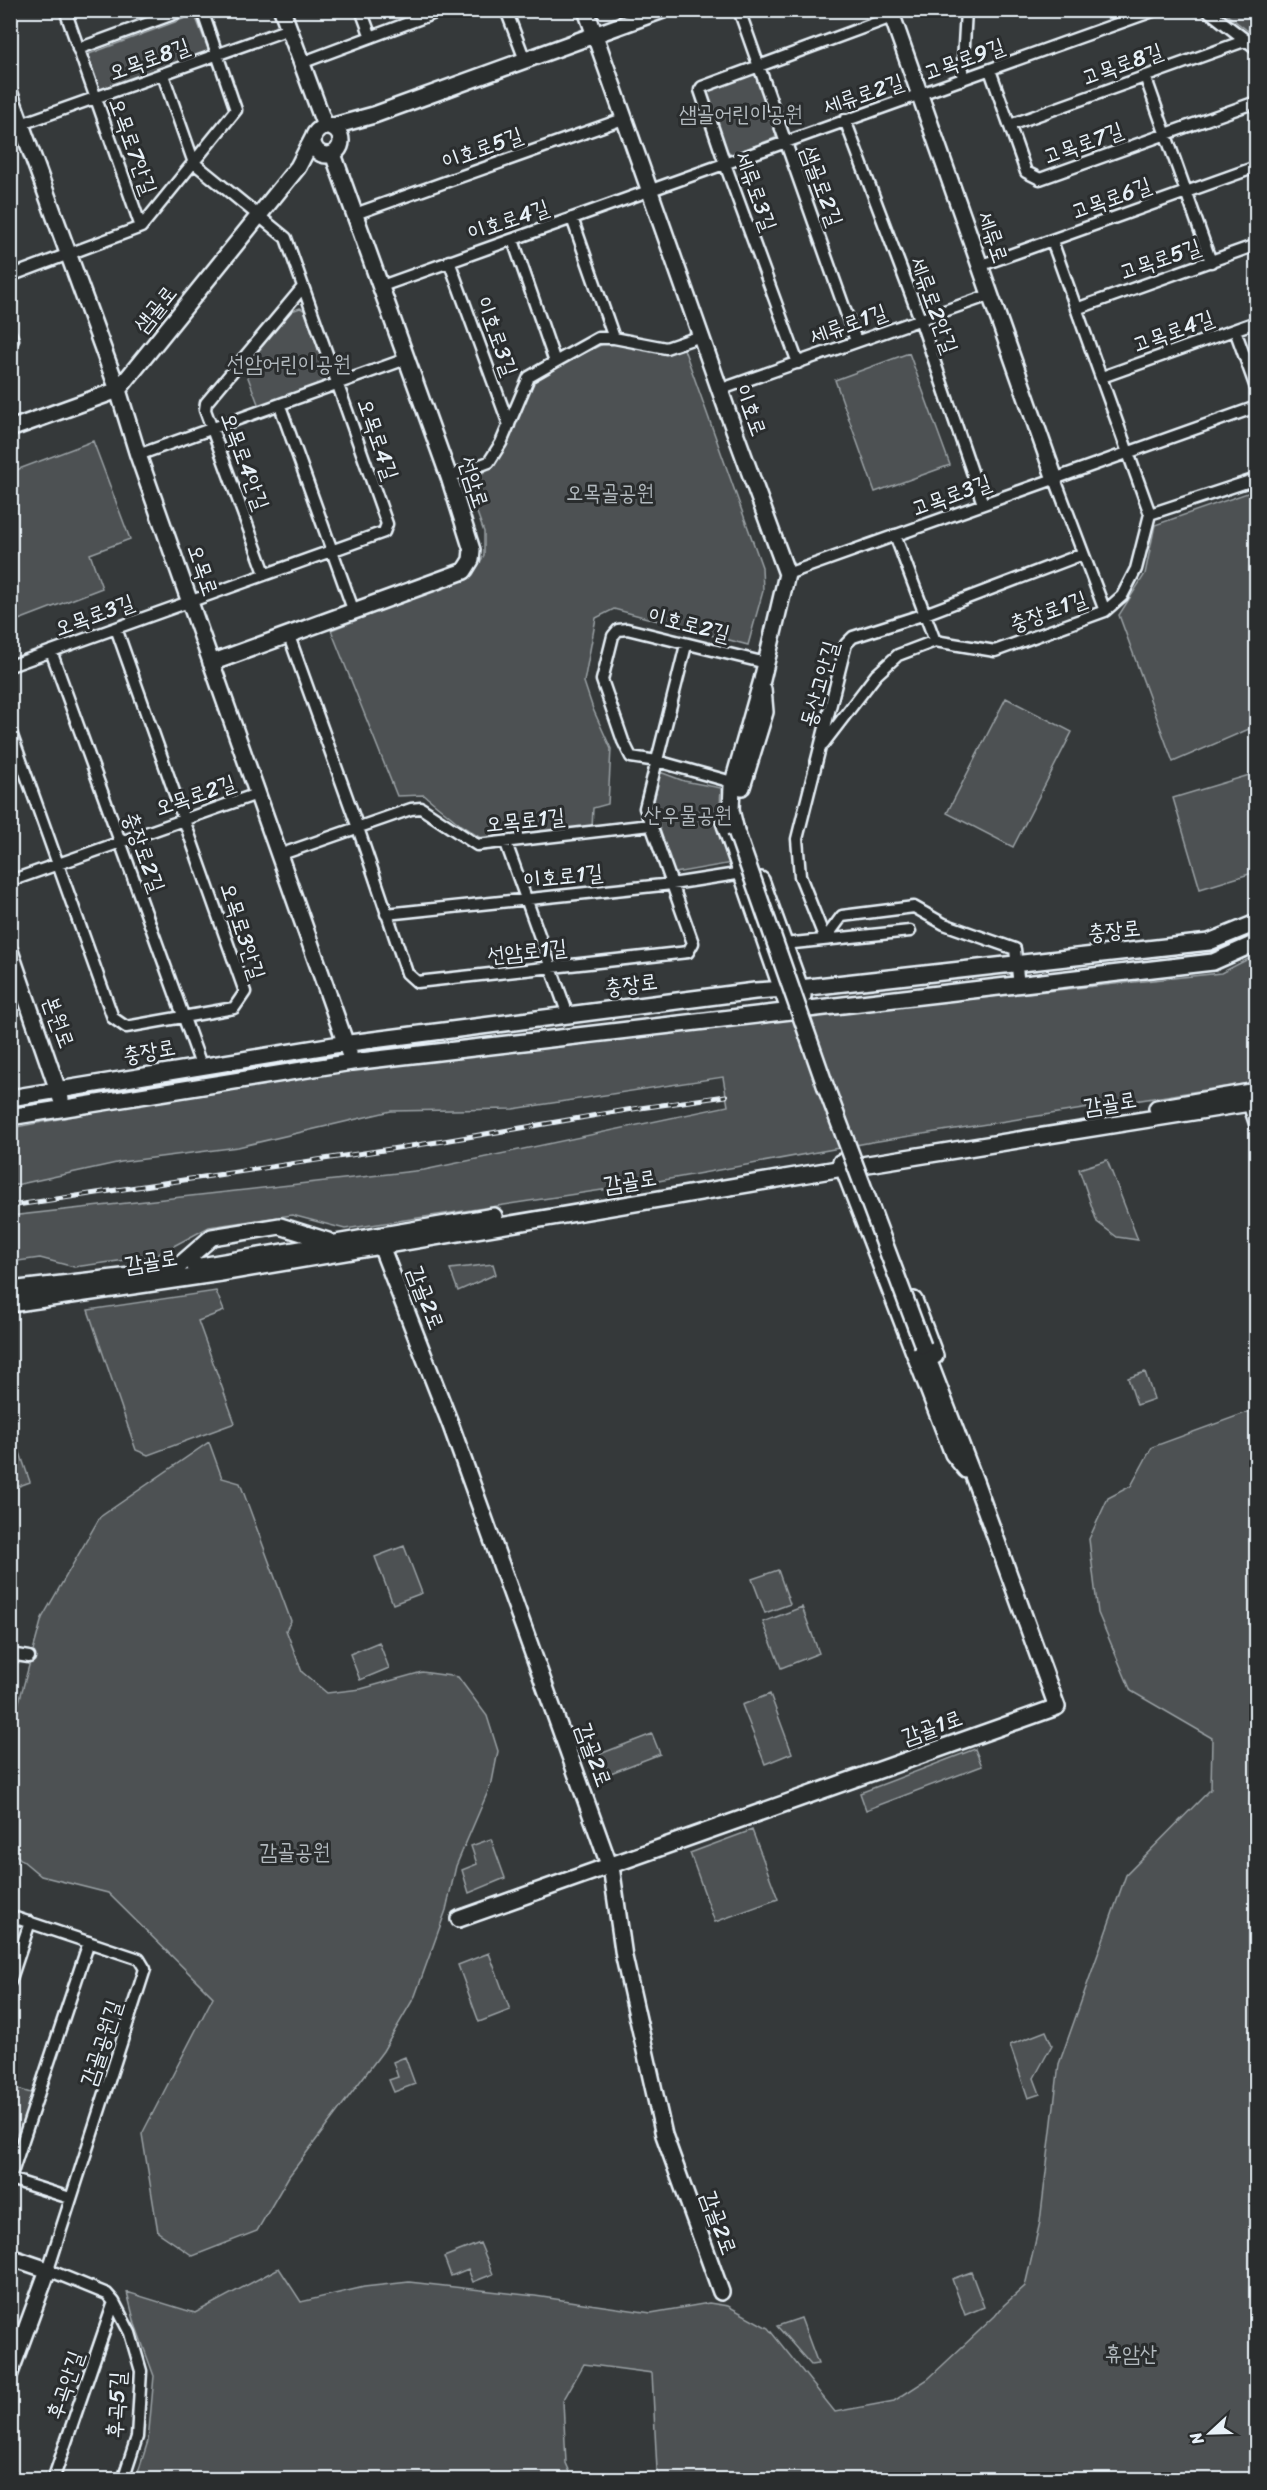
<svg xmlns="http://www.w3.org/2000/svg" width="1267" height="2490" font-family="Sriracha,'Poor Story',sans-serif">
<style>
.green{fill:#4d5152;stroke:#9aa1a5;stroke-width:1.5}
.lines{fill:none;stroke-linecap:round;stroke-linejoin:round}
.street-casing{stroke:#e8f1f8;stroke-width:15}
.secondary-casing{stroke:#e8f1f8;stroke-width:20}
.street{stroke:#2a2d2e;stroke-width:10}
.secondary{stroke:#2a2d2e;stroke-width:15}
.rail-casing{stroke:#e8f1f8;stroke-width:5}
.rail{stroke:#2a2d2e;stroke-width:3;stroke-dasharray:9;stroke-linecap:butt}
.secondary-bridge-casing{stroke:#e8f1f8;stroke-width:20;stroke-linecap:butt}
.secondary-bridge{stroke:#2a2d2e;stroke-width:15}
.labels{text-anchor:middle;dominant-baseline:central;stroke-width:6;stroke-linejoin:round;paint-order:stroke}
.street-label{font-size:22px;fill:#e8f1f8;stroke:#2a2d2e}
.park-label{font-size:22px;fill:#b2b9be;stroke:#2a2d2e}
</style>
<rect width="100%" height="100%" fill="#35393a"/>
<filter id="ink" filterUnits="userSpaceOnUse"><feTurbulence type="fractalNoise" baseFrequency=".0167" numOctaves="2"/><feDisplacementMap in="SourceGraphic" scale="12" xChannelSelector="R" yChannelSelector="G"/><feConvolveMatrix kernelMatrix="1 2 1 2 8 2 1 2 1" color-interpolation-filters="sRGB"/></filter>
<g filter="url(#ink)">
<path class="green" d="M1222,11h34v26z
M191,16l5,2 12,31 -2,4 -103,39 -5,-2 -11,-31 2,-5z
M750,71l5,3 22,59 -2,5 -43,16 -5,-3 -22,-58 2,-5z
M300,308l4,2 26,71 -70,28 -16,-42 45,-55z
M609,341l75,8 78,218 1,24 -15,54 -134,-36 -18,9 -12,64 9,27 18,40 -3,55 -15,4 -1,20 -110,11 -20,-13 -38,-31 -27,1 -66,-166 142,-55 11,-20v-23l-17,-47 26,-20 42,-88z
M909,353l41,112 -75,27 -40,-112z
M93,441l37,98 -40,15 12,34 -86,33 -6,-14 1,-135z
M1256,490v236l-83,36 -54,-147 26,-41 10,-49z
M1006,698l66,34 -59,115 -66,-34z
M660,772l24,9 37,7c-2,27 0,50 11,75l-57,10 -13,-29 -8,-43z
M1256,773v99l-56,17 -27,-91z
M1256,955v127l-384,60 -230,42 -297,45 -53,-14 -83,12 -54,29 -81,11 -34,-9 -29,4 -1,-46 414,-46 304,-64 -5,-29 -210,32 -122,2 -153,36 -117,15 -110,24v-58l279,-53 201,-21 266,-33 464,-48z
M1107,1160l31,80 -21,-3 -20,-15 -18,-53z
M493,1264l3,10 -38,17 -8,-22z
M216,1291l8,20 -26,10 37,102 -87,32 -12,-5 -48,-140z
M1145,1372l9,27 -17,6 -9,-27z
M1256,1409v1070h-594l-5,-9 -5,-97 -68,-9 -21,37 3,62 7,16h-437l12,-38 6,-65 -19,-52 -8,-32 68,21 84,-45 22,34 63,-15 45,-5 126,14 116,17 58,-10 19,3 40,22 67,84 59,-11 34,-22 67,-63 9,-11 21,-19 15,-64 19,-158 67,-189 85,-86 1,-51 -81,-47 -33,-78 -9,-74 19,-41 23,-12 21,-39z
M11,1426l19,56 -19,7h-1z
M209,1442l13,36 18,5 51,138 -5,9 16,42 25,21 34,-4 61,-17 36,5 29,39 11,35 -6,31 -36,84 -10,44 -31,86 -32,55 -94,125 -32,55 -64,25 -35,-24 -16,-98 71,-137 -105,-104 -67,-17 -30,-25v-120l31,-113 58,-101z
M404,1546l18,47 -29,11 -18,-47z
M778,1570l12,34 -25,9 -13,-34z
M802,1607l17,46 -38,15 -18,-46z
M379,1642l10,26 -29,12 -10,-26z
M770,1694l22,59 -27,11 -23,-59z
M652,1734l8,20 -52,20 -8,-20z
M975,1749l7,17 -116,44 -6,-17z
M752,1830l26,69 -63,23 -25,-69z
M491,1839l14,39 -36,15 -7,-23 15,-6 -6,-18z
M489,1953l21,57 -31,12 -21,-57z
M1046,2031l6,14 -18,33 6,16 -12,4 -18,-53z
M405,2057l10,27 -21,8 -5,-12 9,-3 -5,-15z
M11,2087l23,7 -23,73z
M480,2243l13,31 -20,8 -5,-13 -17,7 -7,-19z
M971,2272l13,35 -19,8 -13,-36z
M801,2318l17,46 -7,1 -34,-39z"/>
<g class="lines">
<g class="street-casing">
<path id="street" d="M65,10l76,217
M361,10l10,27
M506,10l19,50
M739,10l117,331
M1207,10l49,38
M78,49l106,-39
M301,63l142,-53
M990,70l36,102 14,7 216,-77
M1145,76l66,186
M962,80l4,-70
M845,120l75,199 63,185
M1010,125l237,-85
M10,128l279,-99
M355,214l268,-95
M572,218l42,120
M513,240l42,122
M1052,241l98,273
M449,261l60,164
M979,266l277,-99
M10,276l131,-49 95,-117 -34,-100
M379,287l777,-277
M1076,309l180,-64
M1235,330l21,58
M10,333l3,7 -3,4
M798,363l-73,-199 -25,-74 2,-3 190,-70
M1102,377l154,-55
M719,390l271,-95
M280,406l74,206
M138,455l268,-96
M449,477l40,-15 12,-19 28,-66 26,-15 43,-24h16l52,10 35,-12
M1055,479l50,132
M895,535l40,106
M265,573l-60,-163 1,-7 97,-116
M787,574l469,-167
M289,636l69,192 49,145 10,9 271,-30 5,-9 -48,-135 41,-163
M935,641l60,10 110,-40 17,-15 14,-27 14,-55 106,-35
M51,651l150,414
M10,666l374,-134 3,-8 -101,-286 -92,-75 -31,-88
M10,730l103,288 13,9 108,-19 11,-16 -129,-364
M823,744l53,-69 22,-20 37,-14
M725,780l-68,-19 -26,-4 -8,-16 -21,-61 11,-44 5,-6 9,-1 139,34
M506,843l62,172
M279,855l132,-46 10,-1 56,37 173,-20
M10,881l247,-87
M386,914l286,-30 71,-11
M825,939l-25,-63 -3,-37 49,-195 7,-7 72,-23 158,-60
M825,939l17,-23 72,-9 30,17 71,25 4,37
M784,944l126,-13
M1248,1103l8,24
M10,1654l19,3
M10,1916l129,43 6,10 -97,301 59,24 7,8 16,31 11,38 -4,66 -14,43
M10,1982l20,-60
M10,2179l79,-237
M10,2179l60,19
M53,2480l61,-178"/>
</g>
<g class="secondary-casing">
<path id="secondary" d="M282,10l43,116
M586,10l142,403 59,161 -25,106 -30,106 -1,24 5,21
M890,10l165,469
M10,94l108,296 20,65 211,598
M313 141a14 14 0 1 1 28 0a14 14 0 1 1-28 0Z
M330,127l44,-12 289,-105
M10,429l108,-39 180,-223 15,-29
M211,663l253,-92 7,-11 1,-10 -23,-73 -116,-323
M742,787l23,-75 -2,-23
M724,822l65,188
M761,880l42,116
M10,951l51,148
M10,1098l324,-53 421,-54 45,-3 409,-46 47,-19
M1157,1108l99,-17
M10,1117l342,-55 861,-100 43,-19
M841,1162l112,292 13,16
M381,1246l69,177 162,450 12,84 40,178 57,157
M195,1267l299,-51
M173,1271l39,-34 68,-11 48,15
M10,1290l155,-18
M914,1300l21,56
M10,1304l211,-31 622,-105 413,-66
M459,1919l598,-212 -82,-226 -52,-135
M10,2257l38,13 -38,103"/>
</g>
<use href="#street" class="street"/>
<use href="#secondary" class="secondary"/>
<g class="rail-casing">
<path id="rail" d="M10,1206l434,-65 189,-32 93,-13"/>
</g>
<use href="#rail" class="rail"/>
<g class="secondary-bridge-casing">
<path id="secondary-bridge" d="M736,831l89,254 98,261"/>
</g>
<use href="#secondary-bridge" class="secondary-bridge"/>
</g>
</g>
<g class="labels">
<g class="street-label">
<text transform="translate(149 59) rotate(-20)">오목로8길</text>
<text transform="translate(964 59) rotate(-20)">고목로9길</text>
<text transform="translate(1122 64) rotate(-20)">고목로8길</text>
<text transform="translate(863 94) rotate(-19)">세류로2길</text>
<text transform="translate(1083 143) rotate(-20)">고목로7길</text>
<text transform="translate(133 146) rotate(70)">오목로7안길</text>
<text transform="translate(482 148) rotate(-20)">이호로5길</text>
<text transform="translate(822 186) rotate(70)">샘골로2길</text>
<text transform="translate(756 191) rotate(70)">세류로3길</text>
<text transform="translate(1111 198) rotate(-20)">고목로6길</text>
<text transform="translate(508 220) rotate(-19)">이호로4길</text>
<text transform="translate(993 237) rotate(71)">세류로</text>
<text transform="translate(1160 259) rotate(-19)">고목로5길</text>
<text transform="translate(934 305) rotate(70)">세류로2안길</text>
<text transform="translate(155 309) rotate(-51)">샘골로</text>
<text transform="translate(848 324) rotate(-20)">세류로1길</text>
<text transform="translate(1173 331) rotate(-20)">고목로4길</text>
<text transform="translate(497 336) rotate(70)">이호로3길</text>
<text transform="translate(751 410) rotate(70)">이호로</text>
<text transform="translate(378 439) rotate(71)">오목로4길</text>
<text transform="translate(245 461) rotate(70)">오목로4안길</text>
<text transform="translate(474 482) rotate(72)">선암로</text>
<text transform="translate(951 495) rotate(-20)">고목로3길</text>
<text transform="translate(203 570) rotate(71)">오목로</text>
<text transform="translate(1048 611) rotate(-20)">충장로1길</text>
<text transform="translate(94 615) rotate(-20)">오목로3길</text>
<text transform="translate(689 624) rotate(14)">이호로2길</text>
<text transform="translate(819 684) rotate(-74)">동산고안길</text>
<text transform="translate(195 795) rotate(-19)">오목로2길</text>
<text transform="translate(525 820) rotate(-6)">오목로1길</text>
<text transform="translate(144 852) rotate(70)">충장로2길</text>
<text transform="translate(563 876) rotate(-6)">이호로1길</text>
<text transform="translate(1114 930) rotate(-6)">충장로</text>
<text transform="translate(243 931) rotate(72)">오목로3안길</text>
<text transform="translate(527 951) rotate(-6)">선암로1길</text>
<text transform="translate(631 984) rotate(-7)">충장로</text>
<text transform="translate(59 1022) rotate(70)">본원로</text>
<text transform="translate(149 1051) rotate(-10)">충장로</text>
<text transform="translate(1110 1103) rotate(-9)">감골로</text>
<text transform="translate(630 1181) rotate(-9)">감골로</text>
<text transform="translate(151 1261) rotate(-9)">감골로</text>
<text transform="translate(426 1298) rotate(69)">감골2로</text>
<text transform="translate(932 1727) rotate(-20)">감골1로</text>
<text transform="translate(594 1755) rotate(70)">감골2로</text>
<text transform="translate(101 2043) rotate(-72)">감골공원길</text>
<text transform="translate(719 2223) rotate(70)">감골2로</text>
<text transform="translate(65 2385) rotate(-71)">후곡안길</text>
<text transform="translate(116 2405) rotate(-87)">후곡5길</text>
</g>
<g class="park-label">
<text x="741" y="113">샘골어린이공원</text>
<text x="289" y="363">선암어린이공원</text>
<text x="610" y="492">오목골공원</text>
<text x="688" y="814">산우물공원</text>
<text x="295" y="1851">감골공원</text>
<text x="1131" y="2353">휴암산</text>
</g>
</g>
<rect width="1267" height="2490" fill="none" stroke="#2a2d2e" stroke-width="36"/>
<rect x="18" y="18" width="1231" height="2454" fill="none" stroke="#e8f1f8" stroke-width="2" filter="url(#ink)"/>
<g transform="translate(1210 2433) rotate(248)" stroke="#2a2d2e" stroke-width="4.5" paint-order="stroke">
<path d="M0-4.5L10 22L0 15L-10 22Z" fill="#e8f1f8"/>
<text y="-9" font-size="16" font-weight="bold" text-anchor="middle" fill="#e8f1f8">N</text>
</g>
</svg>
